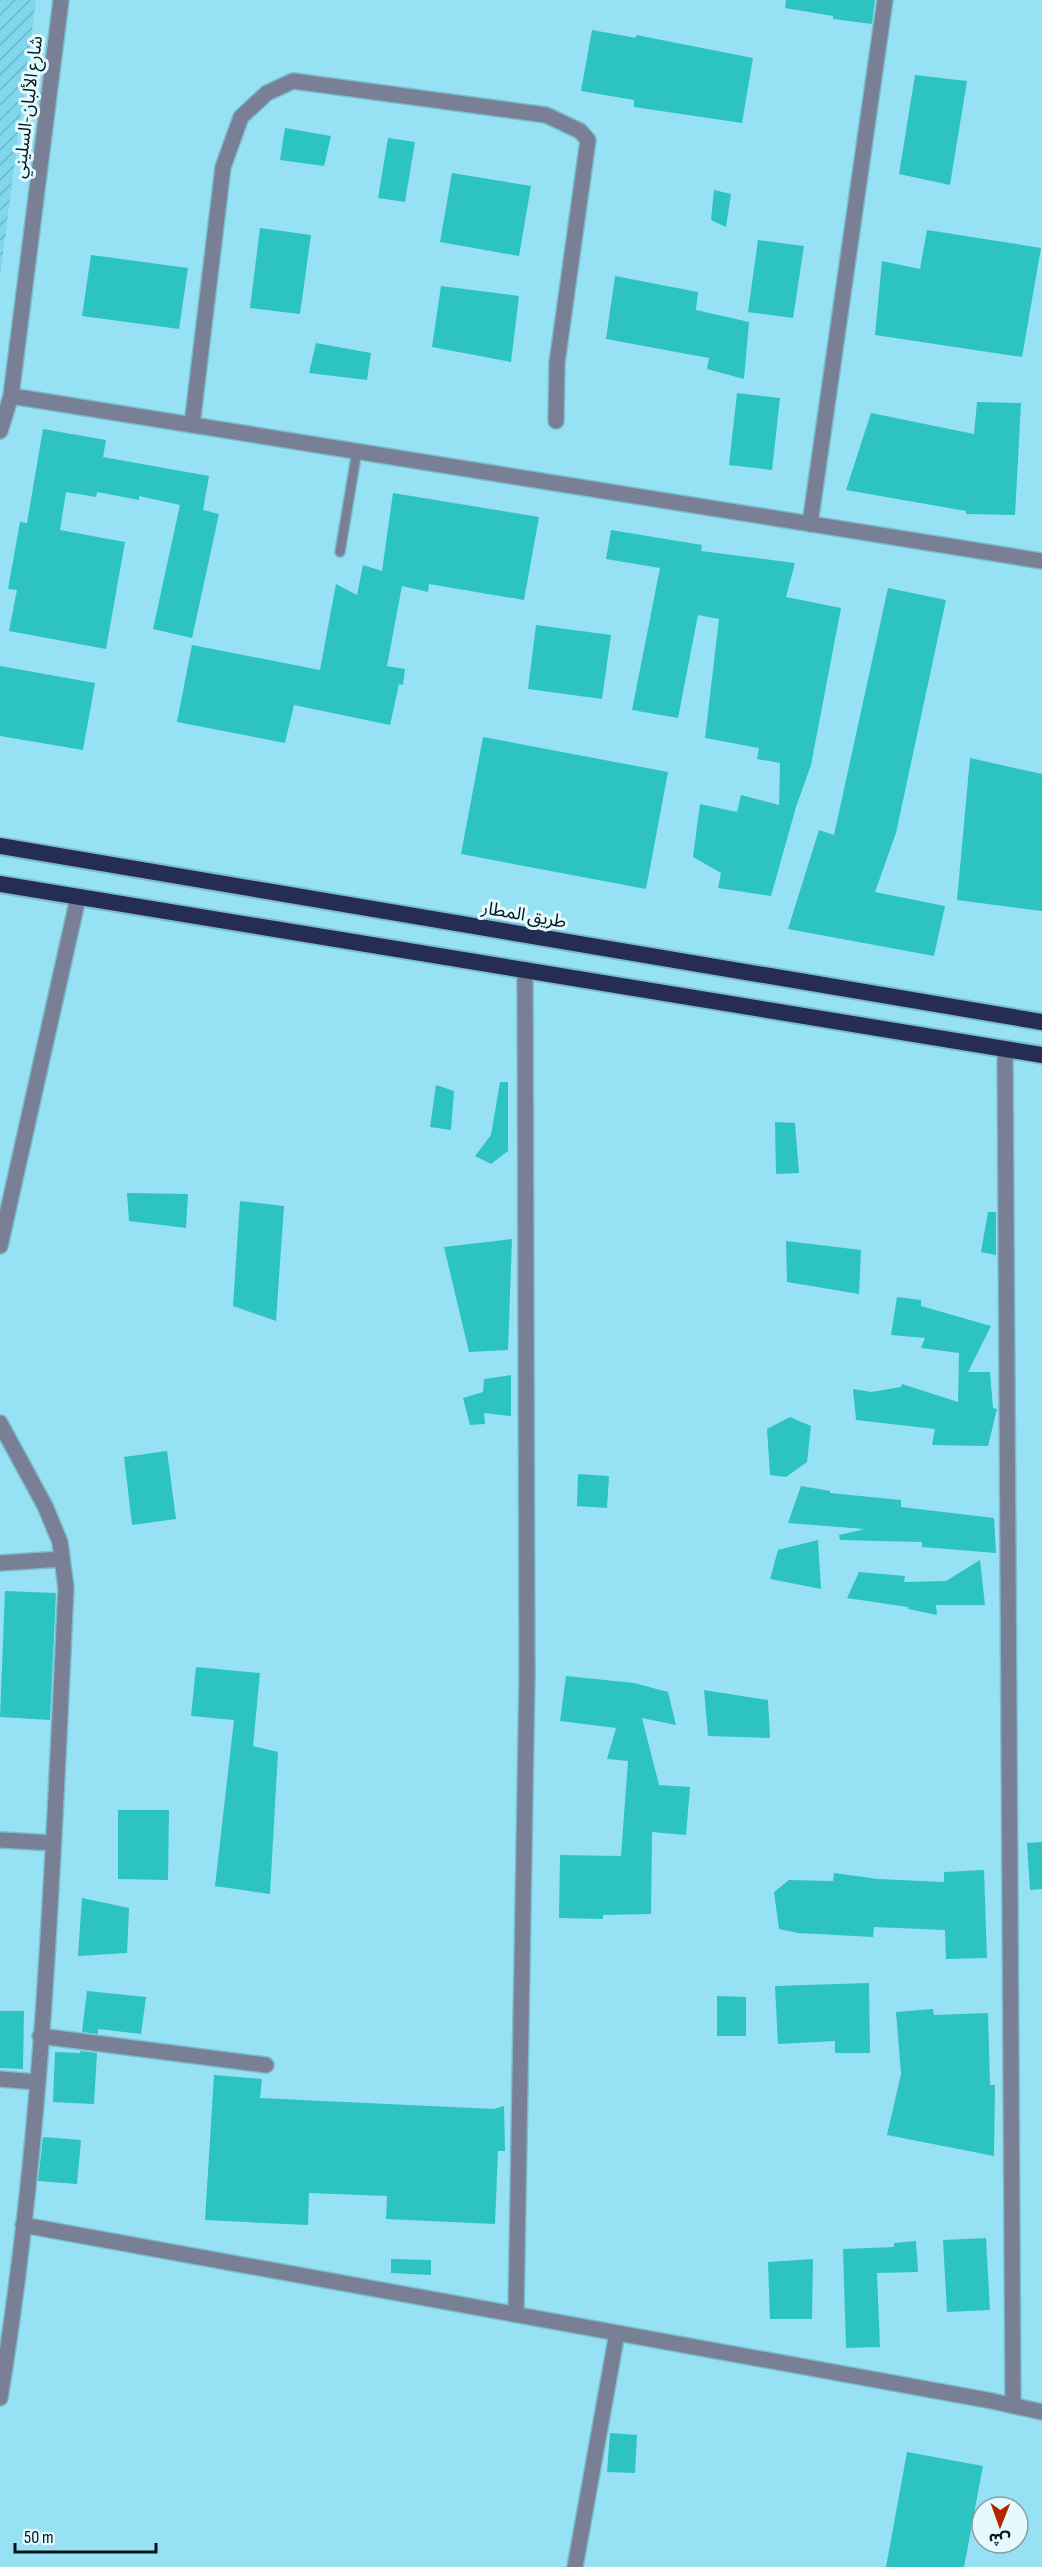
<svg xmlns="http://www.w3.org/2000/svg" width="1042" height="2567" font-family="'Sofia Sans Condensed','Noto Sans Arabic',sans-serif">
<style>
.industrial{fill:url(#industrial-furrows)}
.building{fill:#2dc3c1}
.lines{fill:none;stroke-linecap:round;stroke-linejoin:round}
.service-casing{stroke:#7bbdcd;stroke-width:12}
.minor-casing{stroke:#7bbdcd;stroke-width:18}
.tertiary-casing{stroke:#7bbdcd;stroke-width:18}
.trunk-casing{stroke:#7bbdcd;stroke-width:20}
.service{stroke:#797f95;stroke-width:9}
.minor{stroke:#797f95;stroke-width:15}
.tertiary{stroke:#797f95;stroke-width:15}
.trunk{stroke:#262d55;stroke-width:16}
.labels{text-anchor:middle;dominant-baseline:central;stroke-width:6;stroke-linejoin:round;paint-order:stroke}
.street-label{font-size:18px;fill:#01171c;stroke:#e4faff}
</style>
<defs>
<pattern id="industrial-furrows" width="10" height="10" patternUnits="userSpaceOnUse" patternTransform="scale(1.5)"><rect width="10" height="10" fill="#80d7eb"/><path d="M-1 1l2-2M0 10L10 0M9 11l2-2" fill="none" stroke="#6db8c9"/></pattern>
</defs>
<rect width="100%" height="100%" fill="#96e2f4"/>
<path class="industrial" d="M0,0h36l-36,276z"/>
<path class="building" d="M786,0h89l-3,24 -39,-5v-3l-48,-8z
M592,30l44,8v-3l117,23 -11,65 -108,-16v-7l-53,-9z
M915,75l52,6 -17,104 -51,-11z
M285,128l46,8 -7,30 -44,-6z
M388,138l27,4 -10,60 -27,-4z
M452,173l79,13 -12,70 -79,-14z
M714,190l17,4 -5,33 -15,-7z
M260,228l51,7 -11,79 -50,-6z
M927,230l114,18 -19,109 -147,-22 7,-74 38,8z
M758,240l46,6 -11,72 -45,-6z
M91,255l97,13 -9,61 -97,-13z
M615,276l83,16 -2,18 53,12 -5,57 -37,-10 2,-11 -103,-19z
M441,286l78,10 -8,66 -79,-15z
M316,343l55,10 -4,27 -58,-7z
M737,393l43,5 -8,72 -43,-5z
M977,402l44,1 -6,112 -49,-1v-3l-120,-21 25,-77 103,21z
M43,429l63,11 -3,17 106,19 -6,34 16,4 -27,124 -39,-9 27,-124 -41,-9v4l-42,-8 -1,5 -30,-5 -6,38 65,12 -19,107 -97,-18 8,-41 -9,-1 12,-67 7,1z
M393,493l146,24 -15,83 -95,-16 -1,8 -26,-6 -15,80 18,3 -2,16 -4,-1 -9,41 -96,-20 -9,38 -108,-21 15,-77 128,25 16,-86 21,11 6,-30 19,6z
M611,530l91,15 -1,6 94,12 -9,34 55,11 -30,157 -15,42 -25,89 -53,-8 3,-15 -28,-16 7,-53 37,8 4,-17 38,10 1,-42 -23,-4 2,-11 -54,-10 14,-119 -21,-4 -20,103 -46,-8 28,-142 -54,-9z
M888,588l58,12 -50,233 -21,59 70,14 -11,50 -146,-27 31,-99 15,5z
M536,625l75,10 -9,64 -74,-10z
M0,666l95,17 -12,67 -83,-14z
M483,737l185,35 -22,117 -185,-35z
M970,758l72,16v137l-85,-11z
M500,1082h8v69l-17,13 -16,-8 16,-21z
M436,1085l18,6 -3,39 -21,-3z
M775,1122l20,1 4,50 -23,1z
M127,1193l61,1 -2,34 -57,-7z
M240,1201l44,5 -8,115 -43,-15z
M988,1212h8v43l-15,-3z
M512,1239l-4,111 -39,2 -25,-105z
M786,1241l75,9 -2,44 -72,-12z
M897,1297l24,3v6l70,20 -23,46h22l3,36 4,1 -9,37 -56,-1 3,-16 -79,-9 -3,-31 18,3 30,-5 1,-3 56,18 1,-49 -38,-5 4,-10 -34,-3z
M511,1375v41l-27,-3 1,11 -15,1 -7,-27 20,-6 1,-13z
M790,1417l21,9 -4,36 -21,15 -16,-2 -3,-46z
M167,1451l9,68 -44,6 -8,-68z
M578,1474l31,2 -2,32 -30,-2z
M801,1486l29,5v2l71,7v7l93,11 2,35 -74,-6v-5l-82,-2 -1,-5 26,-6 -77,-6z
M818,1540l3,49 -51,-10 8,-29z
M980,1560l5,45h-49l1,10 -29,-6v-2l-61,-9 12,-26 46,4 -1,6 42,-1z
M5,1591l51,2 -6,127 -50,-3z
M196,1667l64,6 -7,73 25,6 -8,142 -55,-8 19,-166 -43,-4z
M566,1676l68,7 34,9 8,33 -34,-7 17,67 31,2 -4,48 -34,-3 -1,82 -48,1v4l-44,-1 1,-63 61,1 7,-95 -21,-2 9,-31 -56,-7z
M704,1690l64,10 2,38 -62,-2z
M118,1810h51l-1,70 -50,-1z
M1042,1842v47l-12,1 -3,-47z
M984,1870l3,88 -41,1 -1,-29 -71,-3 -1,10 -75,-4 -19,-4 -5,-37 15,-12 44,1 1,-8 44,6 66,3v-10z
M82,1898l47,10 -2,45 -49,3z
M869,1983l1,70h-35v-12l-57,3 -3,-58z
M87,1991l59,6 -5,37 -43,-5v5l-16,-2z
M717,1996l29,1v39h-29z
M933,2009l1,6 54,-2 2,72h5l-1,71 -107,-21 14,-61 -5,-62z
M0,2011h24l-1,58 -23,-1z
M80,2051l17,2 -3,51 -41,-2 2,-50 25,1z
M214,2075l48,4 -2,19 234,11 10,-3 1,45h-7l-3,73 -109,-5 1,-23 -78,-3 -1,32 -103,-5z
M43,2137l38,3 -4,44 -39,-3z
M986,2238l4,72 -43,2 -4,-72z
M916,2241l2,31 -41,1 3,74 -34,1 -3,-99 51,-2v-4z
M391,2259l40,1v15l-40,-2z
M813,2259l-1,60h-42l-2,-57z
M610,2433l27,2 -2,38 -28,-1z
M907,2452l76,14 -19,101h-78z"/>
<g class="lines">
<g class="service-casing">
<path id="service" d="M340,552l17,-101"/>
</g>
<g class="minor-casing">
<path id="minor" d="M192,425l31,-258 18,-50 26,-24 26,-12 253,34 34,16 8,9 -31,223 -1,58
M810,524l75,-524
M1005,1049l8,1357
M0,1246l78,-348
M0,1423l45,83 15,36 6,46c-13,269 -22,543 -66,810
M0,1563l62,-4
M0,1840l53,3
M40,2036l226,29
M0,2079l36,3
M23,2225l969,176 50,11
M516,2313l11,-637 -2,-707
M575,2567l42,-234"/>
</g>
<g class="tertiary-casing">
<path id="tertiary" d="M11,396l1031,165
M0,431l11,-35 50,-396"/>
</g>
<g class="trunk-casing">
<path id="trunk" d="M0,846l1042,176
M0,884l1042,171"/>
</g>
<use href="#service" class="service"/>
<use href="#minor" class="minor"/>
<use href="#tertiary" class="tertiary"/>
<use href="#trunk" class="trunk"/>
</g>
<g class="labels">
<g class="street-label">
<text transform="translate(28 107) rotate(-83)">شارع الألبان-السليني</text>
<text transform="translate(524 915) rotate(10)">طريق المطار</text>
</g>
</g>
<g transform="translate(1000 2525) rotate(181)"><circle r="28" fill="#e4faff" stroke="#899fa4" stroke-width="1.5"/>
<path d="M0-4.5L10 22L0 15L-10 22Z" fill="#b22600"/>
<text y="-9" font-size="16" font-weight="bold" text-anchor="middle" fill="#01171c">ش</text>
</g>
<path d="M15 2543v9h141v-9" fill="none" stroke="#01171c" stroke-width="3"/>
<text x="24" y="2543" font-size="18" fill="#01171c" stroke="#e4faff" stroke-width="4.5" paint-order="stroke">50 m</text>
</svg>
